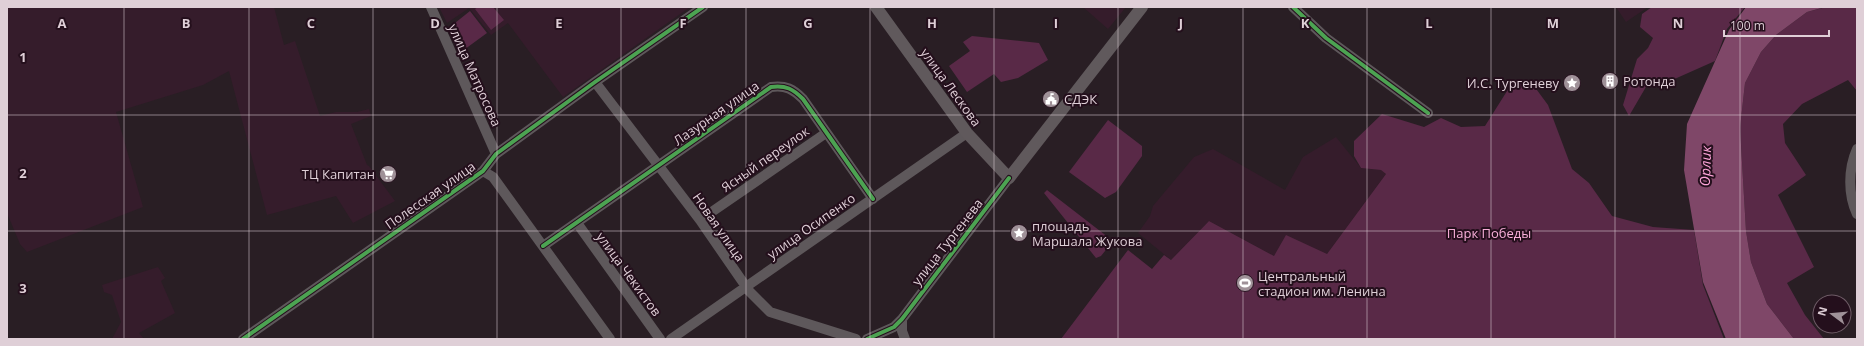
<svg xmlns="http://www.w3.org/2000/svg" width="1864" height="346" font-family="'Open Sans',sans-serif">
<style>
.built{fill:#351c2b}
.green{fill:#592947}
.water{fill:#7f4768}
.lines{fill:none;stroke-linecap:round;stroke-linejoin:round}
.minor{stroke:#5e585b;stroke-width:10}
.major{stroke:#60595c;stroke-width:12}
.cycleway-casing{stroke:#240f1c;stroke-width:6}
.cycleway{stroke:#4ca352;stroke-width:4}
.grid{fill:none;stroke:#dfcfd7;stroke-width:1;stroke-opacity:0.55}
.labels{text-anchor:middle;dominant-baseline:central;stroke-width:4;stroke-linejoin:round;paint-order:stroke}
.street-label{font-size:13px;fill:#dfcfd7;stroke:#240f1c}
.poi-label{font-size:13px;fill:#dfcfd7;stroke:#240f1c;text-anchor:start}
.park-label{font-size:13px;fill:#f8afd9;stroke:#240f1c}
.water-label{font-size:14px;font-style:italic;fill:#fda4d8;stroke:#240f1c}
.grid-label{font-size:13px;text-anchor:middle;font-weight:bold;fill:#dfcfd7;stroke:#240f1c;stroke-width:4;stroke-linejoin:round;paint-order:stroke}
</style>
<rect width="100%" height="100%" fill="#291e24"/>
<path class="built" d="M7,7h267l10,38 11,-4 25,75 16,-4h21l12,-3 2,7 -20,8 16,41 2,1 26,35 -42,22 -17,-27 -69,19 -38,-144 -26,14 -87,27 27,95 -116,45 -7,-8 -13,-31z
M439,7h251l-127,90 -55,-74 -17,12 -22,-27 -22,15z
M1083,7h43l-18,22z
M1616,7h32l-22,15z
M1336,137l25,31 20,2 5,4 -59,80 -53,2 -65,-35 -38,39 -33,-27 12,-17 3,-10 41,-49 19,-8 72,41 18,-33z
M158,267l7,11 -4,3 14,32 -36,20 5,6h-32l9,-17 -9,-27 -8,-3 -2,-7z"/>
<path class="green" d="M478,7h15l11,13 -13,10 -16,-21z
M1652,7h93l-18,22 -12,32 -45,20 -20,-1 -21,36 -6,-11 14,-46 11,-11 5,-10 -13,-11 2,-13z
M1826,7h31v84l-9,-11 -46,24 -19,20 2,19 21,32 -28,20 36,72 -27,16 18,32 19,24h-30l-27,-35 -16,-42 -5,-31 -6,-103 5,-45 16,-31 15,-17 31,-23z
M470,11l17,22 -26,19 -11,-25z
M972,36l67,7 9,17 -30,18 -17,4 -7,-8 -27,18 -18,-26 21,-15 -7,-9z
M1514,80l20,6 14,19 24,64 17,14 23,33 41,11 41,3 9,55 21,54h-663l67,-89 24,19 12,-14 7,5 38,-39 65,35 12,-21 41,19 59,-80 -5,-4 -20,-2 -7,-12v-15l28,-27 42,13 17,-9 20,9 24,-1z
M1108,120l34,26v10l-26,36 -11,6 -36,-26z
M1047,190l66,51 -12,15 -5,2 -52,-65z"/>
<path class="water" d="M1746,7h79l-18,5 -31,23 -15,17 -16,31 -5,45 6,103 5,31 16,42 27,35h-68l-23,-57 -19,-112 3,-46 42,-94z"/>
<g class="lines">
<path class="minor" d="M431,7l65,147
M1293,7l33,31 102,75
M595,82l105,138 49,71 21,21 86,27
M1857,149c-9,20 -9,46 0,65
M483,171l10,6 117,162
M700,220l126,-87
M577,223l83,116
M543,246l228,-159c15,-2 22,2 32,12l70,100
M902,319v12l3,8
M243,339l240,-168 13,-17 99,-72 108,-75
M671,339l296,-206
M867,339l27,-12 8,-8 107,-141"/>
<path class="major" d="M876,7l91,126 42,45 133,-171"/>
<g class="cycleway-casing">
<path id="cycleway" d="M1293,7l33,31 102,75
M543,246l228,-159c15,-2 22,2 32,12l70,100
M243,339l240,-168 13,-17 99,-72 108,-75
M867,339l27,-12 8,-8 107,-141"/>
</g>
<use href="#cycleway" class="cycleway"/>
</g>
<path class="grid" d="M124,7v332M249,7v332M373,7v332M497,7v332M621,7v332M746,7v332M870,7v332M994,7v332M1118,7v332M1243,7v332M1367,7v332M1491,7v332M1615,7v332M1740,7v332M7,115h1850M7,231h1850"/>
<defs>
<g id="building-disc" transform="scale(0.9)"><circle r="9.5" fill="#9f9198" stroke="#240f1c"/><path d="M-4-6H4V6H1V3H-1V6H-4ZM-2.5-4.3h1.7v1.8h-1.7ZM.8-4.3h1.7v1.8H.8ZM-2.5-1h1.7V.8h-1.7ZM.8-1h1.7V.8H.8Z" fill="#fff"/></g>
<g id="sight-disc" transform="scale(0.9)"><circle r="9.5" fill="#9f9198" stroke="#240f1c"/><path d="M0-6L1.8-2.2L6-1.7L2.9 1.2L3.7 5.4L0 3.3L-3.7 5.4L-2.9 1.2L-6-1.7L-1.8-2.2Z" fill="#fff"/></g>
<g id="civic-disc" transform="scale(0.9)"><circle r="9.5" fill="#9f9198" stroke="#240f1c"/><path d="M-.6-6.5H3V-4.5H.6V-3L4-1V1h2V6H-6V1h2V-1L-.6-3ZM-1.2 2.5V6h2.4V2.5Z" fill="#fff"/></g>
<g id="supermarket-disc" transform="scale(0.9)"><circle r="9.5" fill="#9f9198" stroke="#240f1c"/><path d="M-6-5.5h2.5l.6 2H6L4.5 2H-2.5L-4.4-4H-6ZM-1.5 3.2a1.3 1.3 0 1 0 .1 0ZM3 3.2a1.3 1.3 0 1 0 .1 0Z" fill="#fff"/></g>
<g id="stadium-disc" transform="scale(0.9)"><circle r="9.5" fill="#9f9198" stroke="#240f1c"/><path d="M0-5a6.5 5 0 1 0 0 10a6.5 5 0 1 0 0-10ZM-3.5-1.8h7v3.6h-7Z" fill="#fff"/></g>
</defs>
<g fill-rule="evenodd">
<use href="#building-disc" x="1610" y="81"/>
<use href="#sight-disc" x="1572" y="83"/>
<use href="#civic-disc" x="1051" y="99"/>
<use href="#supermarket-disc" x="388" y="174"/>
<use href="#sight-disc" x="1019" y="233"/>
<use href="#stadium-disc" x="1245" y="283"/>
</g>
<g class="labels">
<g class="street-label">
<text transform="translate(475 75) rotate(66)">улица Матросова</text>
<text transform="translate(951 87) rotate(54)">улица Лескова</text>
<text transform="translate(716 113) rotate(-35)">Лазурная улица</text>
<text transform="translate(765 159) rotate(-35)">Ясный переулок</text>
<text transform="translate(430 195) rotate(-35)">Полесская улица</text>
<text transform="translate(811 226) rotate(-35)">улица Осипенко</text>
<text transform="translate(719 227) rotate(55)">Новая улица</text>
<text transform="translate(947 242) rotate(-52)">улица Тургенева</text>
<text transform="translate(629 274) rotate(54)">улица Чекистов</text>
</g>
<g class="poi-label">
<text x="1623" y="81">Ротонда</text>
<text x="1559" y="83" text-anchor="end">И.С. Тургеневу</text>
<text x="1064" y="99">СДЭК</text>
<text x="375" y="174" text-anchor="end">ТЦ Капитан</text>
<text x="1032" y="226">площадь<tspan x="1032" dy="15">Маршала Жукова</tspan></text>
<text x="1258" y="276">Центральный<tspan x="1258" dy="15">стадион им. Ленина</tspan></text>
</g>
<g class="park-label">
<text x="1489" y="233">Парк Победы</text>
</g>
<g class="water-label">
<text transform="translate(1705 166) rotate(-88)">Орлик</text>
</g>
</g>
<g class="grid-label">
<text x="62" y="28">A</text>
<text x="186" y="28">B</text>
<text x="311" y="28">C</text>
<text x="435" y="28">D</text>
<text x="559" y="28">E</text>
<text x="683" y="28">F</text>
<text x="808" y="28">G</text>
<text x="932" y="28">H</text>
<text x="1056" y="28">I</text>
<text x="1181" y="28">J</text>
<text x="1305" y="28">K</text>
<text x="1429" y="28">L</text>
<text x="1553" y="28">M</text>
<text x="1678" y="28">N</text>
<text x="23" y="62">1</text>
<text x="23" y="178">2</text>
<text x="23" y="293">3</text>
</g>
<rect width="1864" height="346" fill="none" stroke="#dfcfd7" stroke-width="16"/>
<g transform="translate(1832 314) rotate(286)"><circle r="19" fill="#240f1c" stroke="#6f5c67"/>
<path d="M0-3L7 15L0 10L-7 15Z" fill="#9f9198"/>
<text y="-6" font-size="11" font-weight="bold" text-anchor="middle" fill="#dfcfd7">N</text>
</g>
<path d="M1724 30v6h105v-6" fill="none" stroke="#dfcfd7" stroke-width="2"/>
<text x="1730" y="30" font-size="12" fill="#dfcfd7" stroke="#240f1c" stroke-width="3" paint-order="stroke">100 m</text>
</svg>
